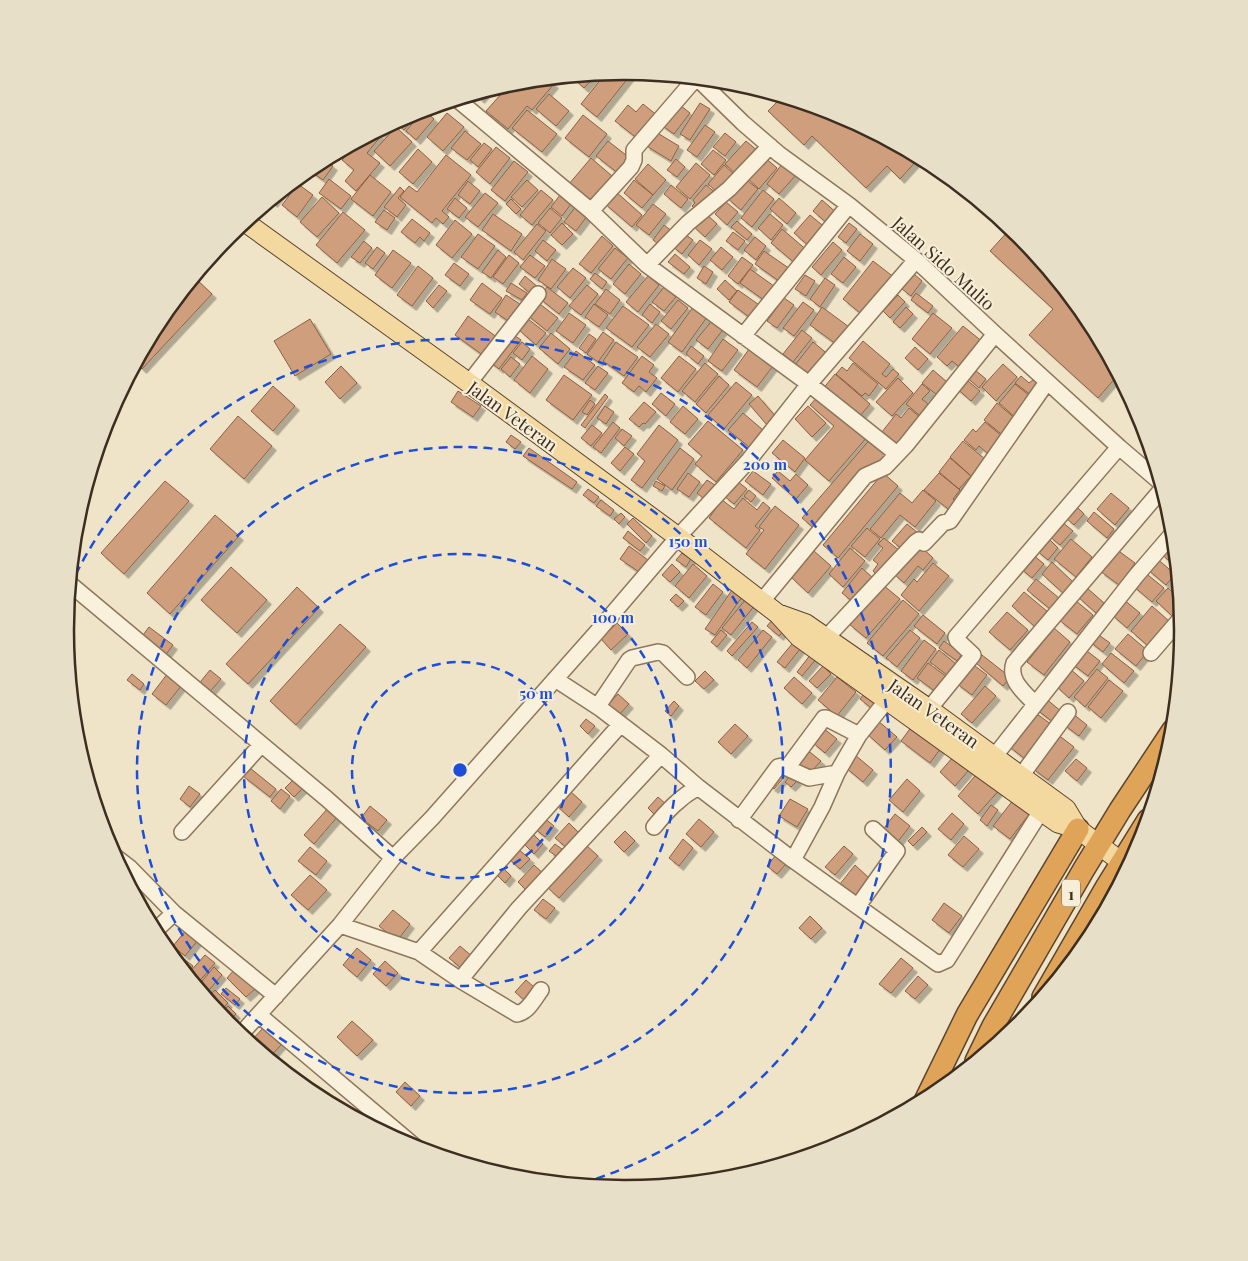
<svg xmlns="http://www.w3.org/2000/svg" width="1248" height="1261" font-family="'Playfair Display',serif">
<style>
.building{fill:#cf9f7d;stroke:#8d5f41;filter:url(#shadow)}
.lines{fill:none;stroke-linecap:round;stroke-linejoin:round}
.minor-casing{stroke:#8d765c;stroke-width:18}
.major-casing{stroke:#5b4430;stroke-width:21}
.highway-casing{stroke:#5b4430;stroke-width:24}
.minor{stroke:#faf1dc;stroke-width:15}
.major{stroke:#f3d9a0;stroke-width:19}
.highway{stroke:#e0a458;stroke-width:21}
.ring{fill:none;stroke:#1d4ed8;stroke-width:2.5;stroke-dasharray:9 6}
.labels{text-anchor:middle;dominant-baseline:central;stroke-width:4;stroke-linejoin:round;paint-order:stroke}
.shield{fill:#f7eed8;stroke:#756857;stroke-width:1}
.shield-label{font-size:16px;font-weight:bold;fill:#3d2e20}
.street-label{font-size:18px;fill:#3d2e20;stroke:#f7eed8}
.rim{fill:none;stroke:#3d2e20;stroke-width:2.5}
.centre{fill:#1d4ed8;stroke:#f7eed8;stroke-width:2.5}
.ring-label{font-size:15px;text-anchor:middle;font-weight:bold;fill:#1d4ed8;stroke:#f7eed8;stroke-width:4;stroke-linejoin:round;paint-order:stroke}
</style>
<defs>
<filter id="shadow"><feDropShadow dx="4.5" dy="4.5" stdDeviation="0" flood-color="#0004"/></filter>
</defs>
<rect width="100%" height="100%" fill="#f0e4c8"/>
<path class="building" d="M624,72h9l-36,45 -16,-13 25,-31z
M597,74l-13,14 -12,-11z
M547,79l7,5 -22,26 -5,-4 -19,23 -22,-18 24,-27z
M487,91l-7,8 -5,-5z
M549,94l20,17 -13,15 -20,-17z
M782,97l56,17 81,44 -19,21 -13,-13 -21,22 -54,-52 -8,9 -36,-34z
M676,102l14,11 -16,21 -14,-10z
M700,103l10,6 -20,31 -10,-6z
M643,104l15,12 -20,23 -23,-18 13,-16 8,7z
M424,110l10,9 -18,21 -10,-9z
M527,110l30,24 -15,18 -30,-24z
M420,111l-16,19 -8,-7 14,-9z
M447,113l17,14 -21,24 -16,-14z
M583,115l24,19 -18,23 -24,-19z
M392,124l-9,11 -5,-4z
M705,125l10,7 -18,25 -10,-7z
M396,127l16,15 -22,24 -16,-15z
M465,131l16,13 -14,16 -16,-12z
M654,131l25,15 -8,15 -26,-16z
M377,132l4,4 -14,17 13,10 -24,28 -11,-10 9,-11 -12,-10 16,-18z
M725,133l11,9 -11,14 -12,-9z
M608,141l23,18 -12,15 -23,-18z
M746,141l13,11 -21,24 -13,-12z
M484,143l8,6 -14,18 -8,-7z
M496,147l14,11 -20,26 -14,-12z
M418,149l14,13 -19,22 -14,-12z
M713,150l13,10 -12,15 -13,-11z
M446,155l25,20 -29,36 7,6 -6,7 -7,-6 -4,5 -32,-26 9,-11 8,6z
M763,156l14,12 -18,21 -14,-13z
M591,158l21,18 -22,26 -21,-18z
M676,159l9,8 -8,10 -10,-7z
M325,160l8,6 -10,14 -14,-10z
M514,161l14,11 -23,29 -14,-11z
M696,163l14,12 -20,24 -14,-12z
M648,164l18,16 -13,15 -18,-16z
M782,164l14,11 -17,19 -12,-10z
M724,165l12,11 -17,18 -11,-10z
M370,175l21,17 -18,24 -22,-17z
M744,178l14,11 -17,21 -14,-12z
M329,179l22,17 -10,13 -22,-16z
M527,180l11,10 -16,17 -11,-10z
M634,180l19,15 -11,13 -18,-15z
M468,181l12,10 -10,13 -12,-9z
M298,184l15,11 -16,22 -15,-12z
M671,185l17,14 -7,9 -17,-14z
M706,185l11,9 -17,19 -8,-7 3,-3 -2,-3z
M400,187l4,4 -6,7 8,7 -9,12 -13,-10z
M284,189l-11,14 -2,-2z
M541,190l12,10 -21,25 -12,-10z
M763,190l11,9 -22,28 -11,-9z
M563,191l11,9 -12,16 -11,-9z
M615,191l27,24 -10,12 -28,-24z
M485,193l13,10 -20,24 -13,-10z
M322,197l17,16 -22,24 -17,-15z
M455,198l12,10 -8,10 -12,-9z
M779,198l17,15 -9,11 -17,-15z
M511,199l10,10 -5,5 -10,-10z
M822,200l17,15 -10,10 -16,-14z
M726,202l12,10 -11,13 -12,-11z
M653,204l13,10 -17,21 -13,-10z
M576,206l12,9 -12,16 -12,-9z
M550,208l12,10 -12,15 -12,-10z
M384,210l11,8 -8,12 -12,-8z
M343,212l22,18 -28,33 -21,-18z
M704,212l13,12 -12,13 -13,-12z
M493,214l29,20 -11,17 -29,-21z
M770,214l13,11 -12,15 -13,-12z
M810,215l17,14 -16,19 -17,-15z
M412,219l18,14 -6,8 -4,-4 -5,6 -14,-11z
M455,220l17,14 -20,24 -16,-13z
M737,221l15,13 -5,6 -16,-13z
M562,223l11,11 -11,11 -11,-10z
M849,223l8,6 -11,14 -8,-6z
M537,224l9,7 -23,29 -9,-8z
M664,225l9,7 -11,15 -9,-7z
M1011,228l8,7 70,85 29,55 -20,23 -69,-63 24,-26 -63,-58z
M782,229l27,23 -12,13 -26,-22z
M682,232l11,8 -11,14 -10,-8z
M733,232l12,9 -7,9 -12,-9z
M478,234l17,12 -17,23 -17,-12z
M860,234l13,10 -13,17 -13,-10z
M602,236l11,10 -22,27 -12,-9z
M755,237l11,9 -10,14 -12,-10z
M543,240l13,10 -9,11 -12,-10z
M700,240l12,9 -13,16 -11,-10z
M364,241l8,7 -12,15 -9,-6z
M833,242l9,8 -21,25 -9,-8z
M377,247l8,6 -12,16 -8,-6z
M721,247l12,10 -11,13 -12,-10z
M615,248l13,10 -17,21 -13,-10z
M393,250l18,13 -19,25 -17,-13z
M498,250l8,7 -15,21 -9,-6z
M764,251l29,20 -10,13 -28,-20z
M675,254l15,13 -6,7 -16,-12z
M509,255l10,8 -16,21 -10,-7z
M530,255l15,11 -10,12 -15,-11z
M742,257l11,8 -15,19 -10,-8z
M844,257l12,10 -13,16 -12,-9z
M552,259l14,10 -15,20 -13,-9z
M873,261l22,17 -30,39 -22,-18z
M454,263l15,11 -9,12 -15,-11z
M629,264l12,10 -16,20 -12,-10z
M418,266l15,12 -21,28 -15,-11z
M704,266l9,6 -7,12 -9,-6z
M573,268l13,10 -16,20 -13,-11z
M750,269l28,20 -10,14 -28,-20z
M595,273l12,9 -5,7 -12,-10z
M914,274l8,7 -11,15 -9,-7z
M805,275l10,6 -9,15 -11,-7z
M525,276l14,12 -7,7 -13,-11z
M648,276l11,9 -21,27 -12,-10z
M194,277l18,17 -70,75 -6,-6 23,-43z
M825,278l10,7 -15,22 -10,-8z
M725,280l12,11 -8,9 -12,-11z
M482,283l20,15 -12,16 -20,-14z
M511,283l16,10 -5,7 -16,-9z
M439,285l8,6 -14,17 -7,-7z
M587,285l11,9 -17,21 -12,-9z
M547,287l21,16 -9,11 -20,-16z
M664,287l12,10 -12,14 -12,-9z
M606,289l14,11 -10,14 -15,-10z
M738,290l24,17 -9,13 -24,-18z
M916,293l17,13 -5,7 -17,-13z
M506,295l17,11 -12,17 -16,-11z
M898,295l7,7 -15,16 -7,-7z
M784,298l10,7 -17,23 -10,-7z
M678,300l10,8 -17,21 -10,-8z
M536,301l22,17 -11,13 -21,-17z
M803,302l11,8 -20,26 -11,-8z
M696,303l14,10 -28,39 -14,-10z
M594,304l14,11 -9,12 -14,-10z
M650,304l10,8 -8,11 -10,-8z
M623,306l26,19 -17,22 -26,-19z
M822,307l27,20 -13,17 -26,-19z
M906,307l7,7 -13,14 -7,-6z
M569,313l17,12 -13,18 -17,-12z
M933,313l19,15 -22,26 -18,-15z
M468,316l30,22 -14,18 -29,-21z
M714,318l11,9 -17,22 -12,-9z
M310,319l21,35 -36,22 -21,-35z
M528,319l18,14 -10,12 -17,-15z
M656,324l13,10 -19,23 -13,-10z
M963,326l21,17 -22,26 -10,-8 -5,5 -10,-9z
M802,330l10,8 -19,24 -10,-8z
M603,332l11,8 -16,22 -11,-8z
M511,333l10,7 -22,29 -10,-8z
M551,333l19,16 -12,15 -19,-16z
M589,334l7,5 -10,14 -7,-5z
M723,339l15,11 -16,21 -14,-10z
M863,341l27,23 -8,10 4,3 7,-8 6,5 -13,15 -37,-31z
M522,342l8,7 -8,11 -9,-7z
M616,342l22,15 -14,19 -21,-15z
M813,342l17,14 -18,23 -17,-14z
M752,345l24,17 -19,25 -23,-17z
M691,346l13,10 -6,8 -12,-10z
M915,347l13,12 -10,11 -13,-12z
M576,351l19,14 -12,15 -19,-13z
M532,356l16,13 -18,24 -16,-13z
M642,356l12,9 -5,7 8,6 -11,14 -7,-6 -5,6 -12,-9z
M679,356l17,13 -18,23 -17,-14z
M511,357l9,7 -10,13 -9,-8z
M705,363l13,11 -23,28 -13,-11z
M853,363l25,21 -9,12 -4,-3 -3,3 -26,-22 6,-7 5,4z
M1003,364l14,13 -21,24 -14,-14z
M341,366l16,17 -17,16 -15,-17z
M598,366l10,7 -13,17 -10,-7z
M970,366l16,13 -7,9 -16,-14z
M933,370l14,12 -10,13 -15,-12z
M835,374l35,30 -10,12 -38,-26z
M564,375l28,20 -19,25 -27,-20z
M719,376l10,9 -23,28 -10,-9z
M1021,376l8,7 4,-3 6,5 -8,10 -16,-12z
M963,377l17,14 -9,10 -16,-14z
M898,378l15,15 -21,23 -16,-14z
M736,382l16,13 -28,34 -16,-14z
M922,384l8,7 -8,8 11,9 -9,11 -18,-15z
M1015,384l15,12 -14,22 -17,-15z
M273,386l22,20 -22,25 -22,-20z
M458,391l23,15 -8,11 -22,-15z
M661,393l14,11 -9,12 -14,-12z
M605,394l3,3 -23,31 -4,-3z
M820,394l48,42 -39,45 -24,-21 29,-34 -24,-21z
M758,396l18,21 -9,8 -18,-21z
M590,400l5,4 -8,11 -5,-3z
M644,402l12,10 -11,12 -2,-1 -4,4 -10,-8z
M997,403l21,18 -13,16 -21,-17z
M605,406l9,6 -8,12 -9,-6z
M683,406l15,13 -13,15 -15,-12z
M808,406l18,17 -14,14 -17,-18z
M909,408l13,11 -23,27 -17,-14 14,-18 5,4z
M743,413l20,17 -14,17 -21,-17z
M238,416l34,30 -28,33 -34,-30z
M708,421l35,29 -27,32 -21,-18 7,-8 -14,-12z
M613,422l7,6 -19,25 -8,-6z
M985,422l18,15 -15,17 -9,-8 -3,4 -12,-10 9,-11 3,3z
M592,425l10,8 -11,13 -10,-8z
M659,425l19,15 -36,48 -11,-8 14,-19 -8,-7z
M622,429l10,7 -8,10 -9,-8z
M511,435l10,7 -6,7 -9,-7z
M872,437l19,16 -13,15 -6,-5 -57,66 -13,-11z
M783,440l22,18 -10,14 -23,-19z
M963,441l22,18 -14,17 -21,-19z
M625,447l9,7 -14,17 -9,-8z
M529,448l48,34 -5,7 -49,-33z
M680,448l14,11 -22,31 -15,-11z
M950,458l21,18 -12,13 -20,-17z
M753,471l18,13 -8,11 -18,-14z
M778,471l12,10 6,-7 12,11 -12,14 -24,-21z
M688,473l12,9 -11,15 -12,-8z
M883,473l15,13 -60,72 -15,-13z
M939,473l21,17 -7,9 6,5 -7,8 -28,-22z
M707,480l8,5 -11,14 -7,-6z
M165,481l24,20 -65,73 -23,-21z
M656,481l9,5 -3,5 -9,-5z
M737,481l10,8 -13,15 -10,-8z
M588,489l11,8 -5,6 -11,-8z
M749,490l7,6 -5,6 -7,-6z
M923,490l13,11 -21,26 -15,-12 -19,23 -11,-9 30,-36 12,10z
M1111,493l18,15 -14,17 -18,-16z
M743,498l14,12 6,-8 7,6 -15,18 5,4 -14,18 -37,-30 13,-18 12,9z
M601,500l13,10 -4,6 -14,-10z
M775,506l24,19 -34,44 -19,-15 18,-24 -5,-3z
M1076,506l8,8 -10,11 -8,-7z
M1094,512l20,17 -7,9 -20,-17z
M621,513l4,4 -6,7 -5,-5z
M215,515l24,21 -69,78 -23,-21z
M633,518l19,18 -6,7 -19,-19z
M1062,522l11,9 -13,14 -11,-9z
M907,524l11,9 -15,17 -11,-9z
M867,528l13,11 -15,18 -14,-11z
M628,531l17,14 -5,6 -17,-13z
M1047,537l11,11 -10,12 -12,-10z
M884,538l17,14 -21,25 -7,-6 5,-7 -5,-4 10,-12 -5,-4z
M1071,539l21,18 -16,20 -22,-18z
M1174,539l3,28 -16,-13z
M918,544l15,14 -10,12 -5,-4 -14,17 -11,-10z
M629,546l19,14 -9,12 -19,-13z
M850,548l15,13 -22,26 -14,-13z
M1116,549l19,14 -16,22 -19,-14z
M814,551l17,15 -23,27 -17,-16z
M682,553l9,6 -5,8 -10,-7z
M1032,554l12,10 -12,14 -12,-10z
M1156,558l19,16 -9,11 -19,-16z
M1052,562l23,22 -10,11 -23,-21z
M933,563l16,13 -30,35 -18,-16 13,-16 3,3z
M672,564l8,8 -10,10 -8,-7z
M693,564l14,12 -18,22 -14,-12z
M231,567l36,33 -30,33 -36,-33z
M862,568l12,11 -20,24 -12,-10z
M1143,571l21,17 -12,14 -20,-17z
M1178,578l1,13 -7,-6z
M1036,579l23,19 -9,11 -23,-19z
M713,584l10,8 -17,23 -11,-8z
M883,585l17,14 -34,39 -17,-14z
M297,587l22,21 -71,76 -22,-20z
M1086,587l18,16 -8,10 -18,-16z
M1168,588l12,11 1,8 -9,9 -16,-15z
M732,590l10,7 -27,38 -10,-6z
M1024,592l24,20 -13,15 -23,-21z
M676,594l8,7 -6,6 -8,-7z
M746,599l9,6 -24,30 -9,-7z
M1123,599l17,14 -13,15 -16,-14z
M903,600l16,14 -36,42 -16,-13z
M1075,600l18,15 -16,19 -18,-14z
M1152,606l18,16 -21,25 -18,-16z
M1007,612l21,18 -18,20 -21,-18z
M923,615l22,18 -8,11 -23,-18z
M773,619l13,9 -7,8 -12,-10z
M752,622l6,5 -26,29 -5,-5z
M617,623l11,11 -17,16 -10,-11z
M340,624l26,23 -70,78 -26,-24z
M149,627l24,18 -9,12 -24,-18z
M1054,628l16,14 -26,33 -17,-13z
M721,630l6,5 -10,12 -6,-5z
M763,630l9,7 -25,31 -9,-8z
M910,630l10,8 -23,29 -11,-9z
M1096,633l14,10 -7,9 -14,-11z
M1128,634l20,17 -12,15 -21,-17z
M797,638l7,6 -19,24 -8,-6z
M924,640l12,9 -23,31 -12,-9z
M944,641l18,13 -5,7 -18,-13z
M1083,648l17,13 -12,15 -17,-13z
M939,650l17,14 -9,11 -17,-13z
M1111,653l23,18 -10,12 -22,-19z
M811,654l6,4 -15,18 -5,-4z
M982,655l28,22 -7,9 -27,-23z
M928,663l19,14 -11,15 -19,-14z
M971,663l16,12 -15,20 -16,-12z
M823,666l8,8 -14,14 -8,-7z
M1069,668l15,13 -15,17 -15,-14z
M1097,669l11,9 -23,29 -11,-10z
M210,670l11,9 -14,16 -10,-9z
M705,671l9,9 -10,9 -9,-8z
M168,673l14,12 -16,20 -14,-11z
M132,674l12,10 -4,6 -13,-10z
M794,677l18,16 -10,11 -18,-16z
M837,677l19,15 -19,24 -19,-16z
M1109,680l14,11 -22,27 -13,-11z
M985,686l11,10 -24,27 -11,-9z
M866,691l11,8 -6,9 -11,-9z
M618,694l11,10 -11,12 -11,-10z
M1045,698l17,14 -8,11 -18,-14z
M674,701l5,5 -8,10 -6,-5z
M1033,711l19,14 -27,34 -19,-15z
M1072,713l15,12 -8,11 -16,-12z
M586,719l9,7 -7,8 -8,-8z
M877,720l20,17 -12,13 -19,-17z
M735,724l13,12 -17,18 -13,-12z
M912,726l29,22 -11,15 -29,-22z
M823,728l14,11 -12,14 -13,-11z
M1057,734l17,13 -26,33 -16,-12z
M806,749l15,12 -11,12 -14,-12z
M855,755l18,15 -10,12 -18,-15z
M953,757l16,13 -14,16 -15,-14z
M1076,759l11,9 -10,13 -12,-10z
M250,768l26,21 -6,8 -27,-21z
M980,770l21,18 -23,26 -20,-18z
M782,772l4,3 -12,14 -4,-3z
M791,775l6,6 -6,6 -6,-5z
M296,777l9,9 -11,11 -9,-9z
M907,779l13,12 -17,21 -14,-12z
M189,786l11,8 -10,13 -10,-8z
M281,789l9,7 -10,13 -9,-8z
M569,790l13,12 -13,15 -14,-13z
M1017,795l17,13 -24,31 -17,-13z
M658,797l9,8 -10,12 -9,-9z
M790,799l18,10 -11,18 -18,-11z
M991,805l7,5 -11,16 -7,-6z
M370,806l17,14 -9,11 -17,-13z
M329,807l10,8 -25,29 -10,-9z
M952,813l12,11 -13,16 -13,-11z
M895,814l15,12 -14,18 -15,-12z
M543,817l11,9 -9,11 -11,-9z
M699,819l15,13 -13,15 -15,-13z
M569,823l12,12 -13,14 -13,-11z
M922,827l5,5 -14,14 -5,-5z
M625,831l10,10 -11,11 -10,-10z
M533,834l10,10 -9,10 -10,-10z
M964,836l15,13 -16,18 -15,-12z
M683,839l10,9 -14,18 -10,-8z
M555,844l7,5 -6,7 -7,-5z
M586,845l12,11 -39,42 -11,-10z
M844,846l9,8 -18,21 -10,-8z
M310,847l17,14 -11,14 -18,-14z
M518,849l12,10 -10,10 -11,-10z
M776,855l10,9 -9,10 -10,-8z
M534,865l12,11 -16,18 -12,-12z
M855,865l15,14 -15,18 -15,-13z
M503,868l8,8 -6,7 -9,-9z
M310,875l17,15 -19,20 -17,-15z
M543,899l12,9 -9,11 -12,-9z
M944,903l18,13 -13,17 -17,-13z
M393,910l17,14 -13,17 -18,-15z
M810,916l12,12 -11,11 -12,-11z
M187,929l12,10 -14,17 -12,-10z
M164,941l6,8 -3,2 -6,-8z
M460,946l13,11 -11,12 -13,-11z
M357,948l14,12 -14,17 -14,-12z
M179,955l14,11 -6,8 -12,-14z
M205,955l10,8 -19,22 -9,-10z
M901,958l12,10 -22,25 -12,-9z
M385,961l13,12 -12,13 -13,-12z
M214,967l8,8 -18,21 -7,-9z
M235,969l20,20 -9,8 -19,-19z
M918,976l10,9 -13,14 -10,-8z
M526,980l8,7 -10,13 -9,-8z
M226,988l14,11 -5,6 -14,-11z
M215,990l13,13 -10,10 -12,-15z
M228,1006l8,8 -9,9 -8,-8z
M352,1021l21,19 -16,16 -20,-19z
M263,1028l18,17 -12,13 -18,-17z
M286,1066l17,14 -4,4 -16,-14z
M405,1082l15,14 -9,10 -15,-14z"/>
<g class="lines">
<g class="minor-casing">
<path id="minor" d="M698,79l45,44 36,31 70,51 67,55 79,74 124,113 41,35
M458,100l133,111 56,54 162,119 88,70
M591,211l40,-44 3,-7v-10l61,-71
M647,265l41,-42 41,-34 41,-43
M743,336l106,-131
M469,383l69,-89
M70,584l257,215 66,59
M762,601l103,-125 20,-9 21,-22 89,-111
M826,638l90,-96 3,-2 5,3 19,-20 7,-2 97,-139
M1151,653l31,-36
M555,679l46,30
M1035,704c-11,-12 -27,-24 -21,-41l148,-174
M929,709l44,-54 -16,-15 -1,-3 163,-190
M661,755l37,32
M994,757l142,-181 37,-43
M787,768l22,10 28,-5
M1021,776l47,-64
M739,820l39,-53 6,-1 3,2 37,-50h2l33,17
M654,827c13,-16 25,-29 44,-40l95,73 145,104 9,-4 94,-149
M182,832l79,-87
M113,855l17,13 44,45 102,83
M793,860l29,-53 15,-34 22,-38 28,-35
M858,906l39,-55 -24,-22
M340,925l79,27 41,28 57,34c11,-2 17,-15 24,-24
M154,932l20,-19
M419,952l201,-227
M460,980l59,-72 142,-153 -60,-46 -1,-6 29,-43 3,-2 26,-6 5,1 24,24
M259,1015l160,135
M240,1035l100,-110 53,-67 39,-40 165,-186 81,-95 71,-77 60,-76 107,-124"/>
</g>
<g class="major-casing">
<path id="major" d="M245,222l224,161 209,154 100,77 21,23 242,174 17,12 20,6
M781,615l25,9 123,85 137,100 12,20 50,38"/>
</g>
<g class="highway-casing">
<path id="highway" d="M1043,997l64,-111 41,-66
M976,1061l17,-35 91,-157 36,-59 53,-80
M925,1101l42,-86 111,-186"/>
</g>
<use href="#minor" class="minor"/>
<use href="#major" class="major"/>
<use href="#highway" class="highway"/>
</g>
<g class="ring">
<circle cx="460" cy="770" r="108"/>
<circle cx="460" cy="770" r="216"/>
<circle cx="460" cy="770" r="323"/>
<path d="M69 588A431 431 0 1 1 579 1184"/>
</g>
<g class="labels">
<rect class="shield" x="1062" y="879.5" width="18" height="27" rx="4"/>
<g class="shield-label">
<text x="1071" y="893">1</text>
</g>
<g class="street-label">
<text transform="translate(944 263) rotate(42)">Jalan Sido Mulio</text>
<text transform="translate(513 416) rotate(36)">Jalan Veteran</text>
<text transform="translate(934 713) rotate(35)">Jalan Veteran</text>
</g>
</g>
<path d="M0 0H1248V1261H0ZM74 630a550 550 0 1 1 1100 0a550 550 0 1 1-1100 0Z" fill="#e8dfc9" fill-rule="evenodd"/>
<path class="rim" d="M74 630a550 550 0 1 1 1100 0a550 550 0 1 1-1100 0Z"/>
<circle cx="460" cy="770" r="8" class="centre"/>
<g class="ring-label">
<text x="765" y="470">200 m</text>
<text x="688" y="547">150 m</text>
<text x="613" y="623">100 m</text>
<text x="536" y="699">50 m</text>
</g>
</svg>
